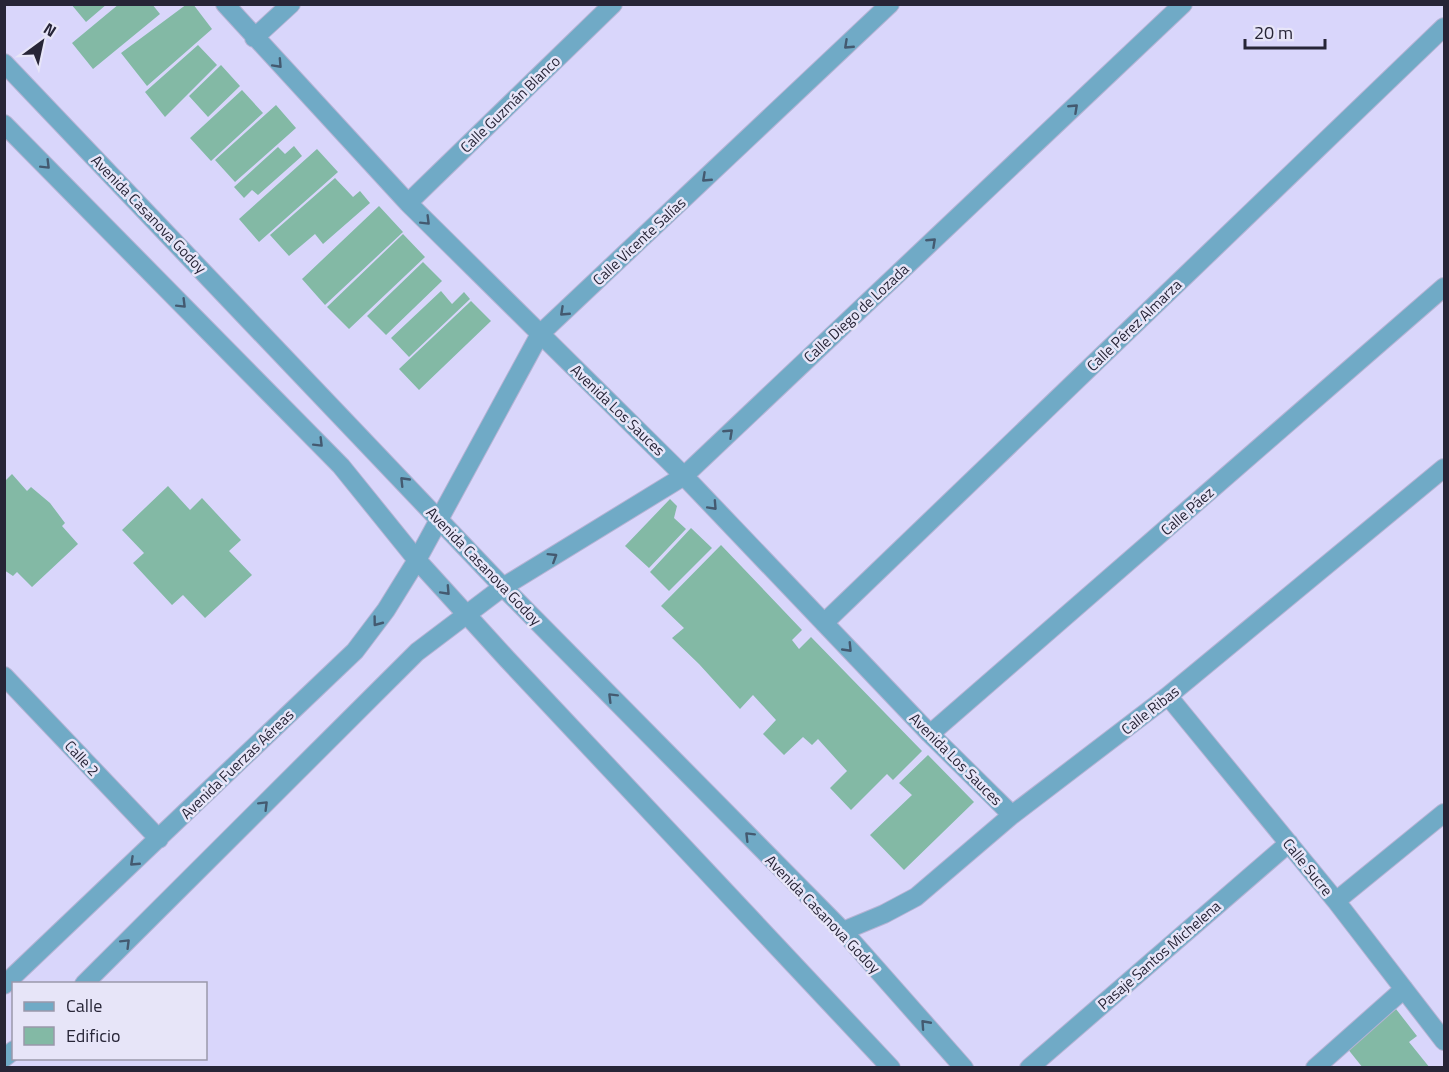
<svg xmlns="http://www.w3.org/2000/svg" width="1449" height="1072" font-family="'Titillium Web',sans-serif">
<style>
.building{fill:#83b9a5}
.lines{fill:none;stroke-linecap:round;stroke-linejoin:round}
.minor-casing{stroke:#b5b3d4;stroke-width:20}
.minor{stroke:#70aac6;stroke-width:18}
.oneway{stroke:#445a70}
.labels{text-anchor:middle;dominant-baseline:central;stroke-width:5;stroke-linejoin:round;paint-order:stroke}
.street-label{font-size:15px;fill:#272537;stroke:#e7e5f8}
</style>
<rect width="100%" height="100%" fill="#d9d6fb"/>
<path class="building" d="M71,4h36l-21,18z
M119,4h33l8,10 -67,55 -21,-26z
M187,4h6l19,25 -65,57 -26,-33z
M198,45l19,20 -52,52 -20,-25z
M221,65l19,21 -32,31 -19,-21z
M242,90l21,23 -52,48 -21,-23z
M276,105l20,23 -61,54 -20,-22z
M294,146l8,10 -44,39 -6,-5 -8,8 -10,-11 44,-40 7,7z
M317,149l21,23 -79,70 -20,-23z
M335,178l18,19 7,-6 10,12 -47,41 -8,-10 -26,22 -19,-21z
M379,206l24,26 -78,73 -23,-26z
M403,234l22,23 -76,72 -22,-22z
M423,262l19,19 -56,54 -19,-19z
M441,291l11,13 12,-12 6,7 -61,58 -18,-19z
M471,301l20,20 -72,69 -20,-21z
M12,474l15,17 4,-4 19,16 15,20 -3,3 16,18 -46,43 -15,-15 -4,4 -9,-6v-88z
M168,486l22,24 12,-12 39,42 -12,11 23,24 -47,43 -22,-23 -11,10 -39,-42 11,-10 -22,-23z
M670,499l7,7 -3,12 12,11 -37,39 -24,-22z
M691,528l21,20 -43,43 -19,-19z
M721,545l81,85 -10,10 7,9 12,-12 111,114 -29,29 -6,-6 -36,36 -21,-22 17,-17 -29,-32 -6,6 -9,-8 -19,18 -21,-21 13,-14 -23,-25 -13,14 -41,-45 -27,-26 12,-10 -23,-22z
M928,755l46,47 -70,68 -34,-35 42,-40 -13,-12z
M1396,1009l21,27 -8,6 21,26h-67l-16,-20z"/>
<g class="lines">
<g class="minor-casing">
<path id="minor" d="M225,4l183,199 276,273 246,258 82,81
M254,38l37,-34
M4,63l499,524 340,344 121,137
M4,124l337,342 76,94 90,99 384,409
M408,203l205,-199
M824,623l620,-596
M4,676l155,163
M1168,696l168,205 108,140
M930,734l514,-447
M1336,901l108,-88
M843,931l41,-17 32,-17 96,-82 156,-119 276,-228
M84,984l333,-332 86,-65 181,-111 499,-472
M4,985l351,-334 31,-41 31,-50 123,-226 350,-330
M4,1058l10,-8
M1029,1068l260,-225
M1315,1068l89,-79"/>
</g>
<use href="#minor" class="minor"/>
</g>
<defs><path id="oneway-chevron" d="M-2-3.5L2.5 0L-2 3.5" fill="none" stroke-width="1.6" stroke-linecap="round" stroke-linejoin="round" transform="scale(1.5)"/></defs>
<g class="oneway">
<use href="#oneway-chevron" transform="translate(848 45) rotate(137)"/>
<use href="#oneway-chevron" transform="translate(278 64) rotate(47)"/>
<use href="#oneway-chevron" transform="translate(1074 108) rotate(-43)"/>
<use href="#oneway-chevron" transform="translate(46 165) rotate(45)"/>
<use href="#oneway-chevron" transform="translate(706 178) rotate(137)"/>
<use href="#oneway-chevron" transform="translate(426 221) rotate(45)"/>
<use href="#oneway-chevron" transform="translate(932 242) rotate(-43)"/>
<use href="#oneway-chevron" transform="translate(182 304) rotate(45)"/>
<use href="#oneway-chevron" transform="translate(564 312) rotate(137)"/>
<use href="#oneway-chevron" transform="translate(729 433) rotate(-43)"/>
<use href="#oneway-chevron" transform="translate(319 443) rotate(45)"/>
<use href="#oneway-chevron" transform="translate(404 481) rotate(-134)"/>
<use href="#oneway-chevron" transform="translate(713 506) rotate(47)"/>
<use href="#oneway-chevron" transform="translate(553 557) rotate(-32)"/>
<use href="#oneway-chevron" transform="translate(446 591) rotate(47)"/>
<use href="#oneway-chevron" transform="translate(377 622) rotate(127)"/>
<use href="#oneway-chevron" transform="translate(848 648) rotate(46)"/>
<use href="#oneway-chevron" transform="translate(612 697) rotate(-135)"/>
<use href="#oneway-chevron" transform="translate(264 805) rotate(-45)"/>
<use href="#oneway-chevron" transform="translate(749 836) rotate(-135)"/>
<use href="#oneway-chevron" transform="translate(134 862) rotate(137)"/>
<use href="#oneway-chevron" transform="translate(126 943) rotate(-45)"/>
<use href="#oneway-chevron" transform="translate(925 1024) rotate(-132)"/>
</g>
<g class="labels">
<g class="street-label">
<text transform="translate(510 104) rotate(-44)">Calle Guzmán Blanco</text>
<text transform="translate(149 214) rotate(46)">Avenida Casanova Godoy</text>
<text transform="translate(639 241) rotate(-43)">Calle Vicente Salías</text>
<text transform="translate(856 313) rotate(-43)">Calle Diego de Lozada</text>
<text transform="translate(1134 325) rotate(-44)">Calle Pérez Almarza</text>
<text transform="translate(618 410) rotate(44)">Avenida Los Sauces</text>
<text transform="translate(1187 511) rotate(-41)">Calle Páez</text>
<text transform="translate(484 566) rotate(46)">Avenida Casanova Godoy</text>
<text transform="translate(1150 710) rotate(-38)">Calle Ribas</text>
<text transform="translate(82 758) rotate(47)">Calle 2</text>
<text transform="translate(956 759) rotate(45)">Avenida Los Sauces</text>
<text transform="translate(237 764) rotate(-44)">Avenida Fuerzas Aéreas</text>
<text transform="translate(1308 867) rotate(51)">Calle Sucre</text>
<text transform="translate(823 914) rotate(46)">Avenida Casanova Godoy</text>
<text transform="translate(1159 955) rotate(-41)">Pasaje Santos Michelena</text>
</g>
</g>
<rect width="1449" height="1072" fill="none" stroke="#272537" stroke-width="12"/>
<rect x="12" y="982" width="195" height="78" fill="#e7e5f8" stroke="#9a98ab" stroke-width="1.5"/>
<rect x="24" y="1002" width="30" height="9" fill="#70aac6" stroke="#9a98ab" stroke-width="1.5"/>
<text x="66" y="1012" font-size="18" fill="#272537">Calle</text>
<rect x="24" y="1027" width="30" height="18" fill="#83b9a5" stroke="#9a98ab" stroke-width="1.5"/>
<text x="66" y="1042" font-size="18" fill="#272537">Edificio</text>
<g transform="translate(42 42) rotate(33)" stroke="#e7e5f8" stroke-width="4.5" paint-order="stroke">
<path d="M0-4.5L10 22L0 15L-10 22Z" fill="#272537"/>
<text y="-9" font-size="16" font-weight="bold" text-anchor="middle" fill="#272537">N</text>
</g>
<path d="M1245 39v9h80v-9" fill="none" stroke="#272537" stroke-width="3"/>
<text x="1254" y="39" font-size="18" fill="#272537" stroke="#e7e5f8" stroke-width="4.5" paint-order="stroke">20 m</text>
</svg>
